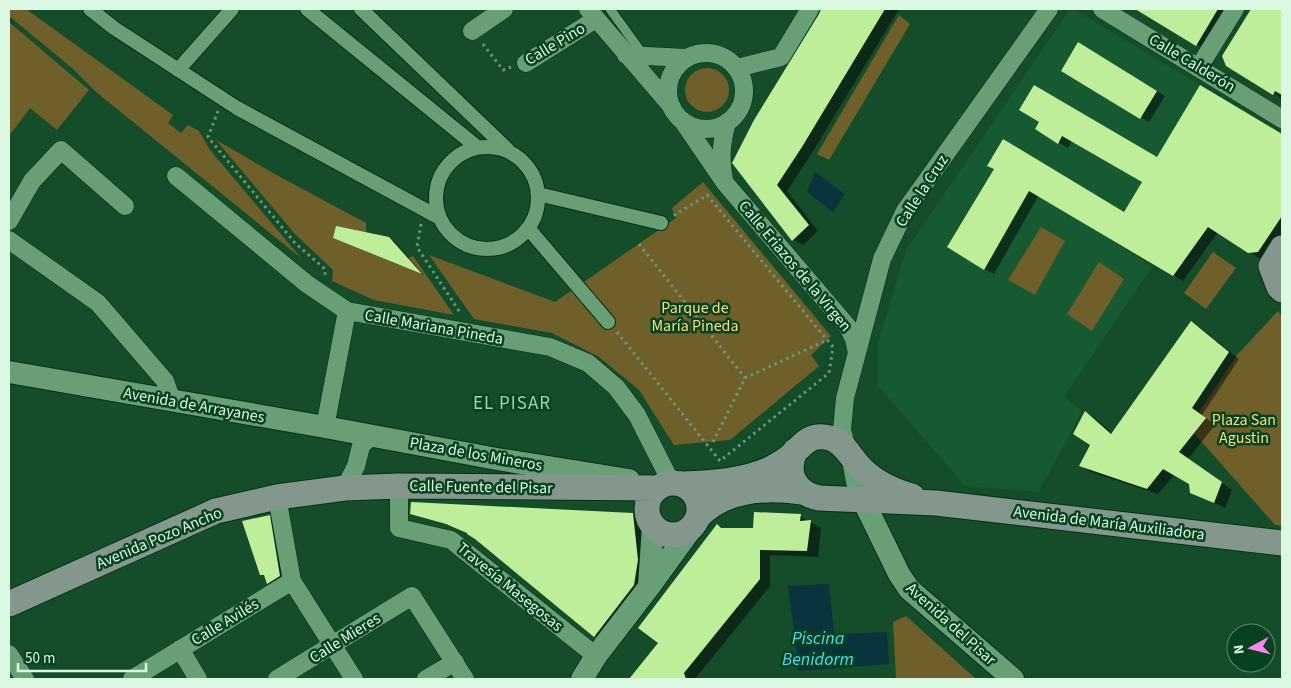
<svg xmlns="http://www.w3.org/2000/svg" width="1291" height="688" font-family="'Source Sans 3',sans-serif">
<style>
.built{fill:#175930}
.green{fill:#6f5f2b}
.water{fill:#08353d}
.shadow{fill:#0007}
.building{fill:#bfee9a}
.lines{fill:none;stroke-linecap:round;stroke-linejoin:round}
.service-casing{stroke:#053016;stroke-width:11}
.pedestrian-casing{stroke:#053016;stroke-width:16}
.minor-casing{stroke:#053016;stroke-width:19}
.tertiary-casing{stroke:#053016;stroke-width:24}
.secondary-casing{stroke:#053016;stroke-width:27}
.path{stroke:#6b977a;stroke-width:3;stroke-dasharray:2.5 4;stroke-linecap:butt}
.service{stroke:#689f77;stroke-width:9}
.pedestrian{stroke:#689f77;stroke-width:14}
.minor{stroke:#689f77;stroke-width:18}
.tertiary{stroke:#689f77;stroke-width:22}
.secondary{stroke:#84978c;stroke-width:25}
.labels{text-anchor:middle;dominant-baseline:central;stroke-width:5;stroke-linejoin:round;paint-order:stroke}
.street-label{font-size:16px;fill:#dbf8e2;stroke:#06421f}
.park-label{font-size:16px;fill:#fcde7f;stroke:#06421f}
.water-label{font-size:18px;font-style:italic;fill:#52d9f1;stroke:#06421f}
.quarter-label{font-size:19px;letter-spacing:1px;fill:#9dd6ac;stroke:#06421f}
</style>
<rect width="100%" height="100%" fill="#154d2a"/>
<path class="built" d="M1070,9h3l127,76 -92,153 44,29 -88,130 18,14 -43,81 -74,-6 -87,-100v-43l28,-93z"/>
<path class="green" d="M9,9h17l147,106 -5,8 13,10 7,-8 11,6 11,19 91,108 -205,-166 -24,-24 -63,-52z
M899,15l11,9 -81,136 -12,-6z
M9,22l80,68 -32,40 -27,-22 -21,28z
M685 90a22 22 0 1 1 44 0a22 22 0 1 1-44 0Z
M216,140l66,38 84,45v10l-30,-6 -3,11 71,29 4,-9 5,-2 41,59 -80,-15 -42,-19 1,-11 -39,-37z
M703,182l128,154 -20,19 8,11 -89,74 -56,5 -35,-55 -40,-33 -47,-24 -78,-14 -45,-64 126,47 121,-84 -4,-10z
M1041,227l24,14 -30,54 -27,-15z
M1213,252l23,16 -30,41 -22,-16z
M1099,262l25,17 -32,52 -25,-17z
M1278,311l4,5v210l-7,-1 -82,-93 12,-14 -6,-6 38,-57z
M906,616l70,63h-80l-3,-57z"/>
<path class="water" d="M815,172l30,22 -12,18 -26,-20z
M829,584l5,50 53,-2 2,32 -90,7 -11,-85z"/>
<path class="shadow" d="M822,9h77l-87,144 -25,38 31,40 -15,14 -10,-5 -59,-77 86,-148z
M1137,9h94l-24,42z
M1252,9h30v87l-1,2 -54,-33 -3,-9z
M1078,44l87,52 -16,26 -86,-51z
M1201,87l81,48v101l-14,21 -9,1 -41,-26 -35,49 -144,-86 -45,79 -10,-5 11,-100 129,45 20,-32 -72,-42 -4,8 -31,-19 121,29z
M388,238l6,3 30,34 -85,-35z
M1192,323l10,6 37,30 -37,56 13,10 -27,34 44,31 -7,18 -34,-16 -1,-8 -15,-10 -17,20 -67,-22 -10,-6 10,-22 -5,-31 10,6 17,15z
M411,513l222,1 6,4 4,46 -4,25 -39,50 -132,-106 -15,-7 -36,-10z
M800,516l21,12 -3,29 -48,-2v31l-75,93h-54l-7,-4 25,-32 59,-117 5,3 31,1z
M269,517l8,4 11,59 -12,8 -8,-5 -2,-6 -5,-2z"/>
<path class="building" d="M821,9h64l-83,138 -25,38 32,40 -17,16 -60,-78 22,-43 65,-106z
M1135,9h83l-22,37z
M1251,9h31v86l-7,-4 -2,4 -47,-29 -4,-10z
M1078,42l79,49 -17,28 -79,-48z
M1034,85l123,72 43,-72 82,49v82l-24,36 -10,1 -40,-26 -35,49 -144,-85 -45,79 -37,-23 47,-78 -7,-3 16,-27 121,73 18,-30 -80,-46 -4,8 -23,-15 4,-7 -20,-12z
M336,226l53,11 33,37 -89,-36z
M1191,321l38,31 -37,56 14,10 -27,34 43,30 -8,21 -24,-10 -1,-9 -26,-15 -16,20 -68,-23 11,-21 -17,-11 12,-23 26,23z
M411,502l222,11 5,47 -4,25 -40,52 -119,-98 -8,-5v-1l-21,-9 -36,-10z
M754,512l47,2 -1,7 11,-1 -4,31 -47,-1v29l-76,94 2,6h-57l29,-36 -20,-15 79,-104 4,4h32z
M270,515l10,61 -13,8 -3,-9h-4l-18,-54z"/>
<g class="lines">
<g class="service-casing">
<path id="service" d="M610,9l34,47"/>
</g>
<g class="pedestrian-casing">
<path id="pedestrian" d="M90,9l24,19 123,80 203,110
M307,9l170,138
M361,9l146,140
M178,70l54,-61
M436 198a51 51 0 1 1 102 0a51 51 0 1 1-102 0Z
M538,194l123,29
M528,228l80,94"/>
</g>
<g class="minor-casing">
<path id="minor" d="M588,9l84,98
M1102,9l180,110
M472,31l32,-22
M668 91a38 38 0 1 1 76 0a38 38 0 1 1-76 0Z
M626,55l61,3
M526,63l70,-44
M1199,67l36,-58
M737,68l44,-11 29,-48
M682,120l43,63 123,144 6,12 3,14
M176,176l131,108 40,27 203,36 38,16 28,24 21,28 34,67
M724,180c-4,-23 -3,-35 3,-58
M9,221l23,-40 29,-31 64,56
M9,240l89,63 67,78 7,20
M325,427l22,-116
M847,450l-5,-20 3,-32 37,-139 23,-48 144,-202
M852,465l3,17 8,18
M399,486v42l52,12 145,116
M345,488l11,-22 5,-20 7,-7 11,-3
M277,497l15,84 62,98
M180,649l18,30
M9,654l16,25
M132,679l160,-98
M277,679l135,-83 53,83
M426,679l29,-17"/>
</g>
<g class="tertiary-casing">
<path id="tertiary" d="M9,372l316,55 172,32 132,21
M863,500l36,74 10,15 104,90
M649,586l4,-60
M582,679l14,-23 53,-69 45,-62"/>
</g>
<g class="secondary-casing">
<path id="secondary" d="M1282,248l-11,18 8,21 3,3
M795,451c-10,22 0,42 24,47l117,5 346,40
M647 509a26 26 0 1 1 52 0a26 26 0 1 1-52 0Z
M682,484c29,-1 63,-3 90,-16 5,-3 11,-6 16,-10 14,-11 20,-26 42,-20 15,4 21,21 32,31 13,13 32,22 50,27
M698,517c26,-28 68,-30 104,-25
M9,604l207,-93 61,-14 68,-9 54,-2 257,2"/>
</g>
<path class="path" d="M483,44l20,26 8,-3
M218,111l-10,26 87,106 30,26v7
M421,224l-4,23 44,67
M639,244l106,134
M617,332l103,129 109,-88 4,-26 -126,-152 -34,21
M713,442l32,-64 82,-38"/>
<use href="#service" class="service"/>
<use href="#pedestrian" class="pedestrian"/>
<use href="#minor" class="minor"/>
<use href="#tertiary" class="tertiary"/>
<use href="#secondary" class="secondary"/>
</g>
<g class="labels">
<g class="street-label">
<text transform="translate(555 44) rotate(-31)">Calle Pino</text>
<text transform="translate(1192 63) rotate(31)">Calle Calderón</text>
<text transform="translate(922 191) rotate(-57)">Calle la Cruz</text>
<text transform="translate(795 266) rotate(50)">Calle Eriazos de la Virgen</text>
<text transform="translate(434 327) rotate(10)">Calle Mariana Pineda</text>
<text transform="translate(194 405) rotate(10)">Avenida de Arrayanes</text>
<text transform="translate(476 454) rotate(10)">Plaza de los Mineros</text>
<text transform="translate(481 487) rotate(1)">Calle Fuente del Pisar</text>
<text transform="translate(1109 523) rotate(7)">Avenida de María Auxiliadora</text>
<text transform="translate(159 538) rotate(-23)">Avenida Pozo Ancho</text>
<text transform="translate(510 587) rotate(39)">Travesía Masegosas</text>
<text transform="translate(225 622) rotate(-31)">Calle Avilés</text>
<text transform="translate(951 624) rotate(42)">Avenida del Pisar</text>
<text transform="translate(345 638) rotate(-32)">Calle Mieres</text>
</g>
<g class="park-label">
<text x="695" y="308">Parque de<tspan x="695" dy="18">María Pineda</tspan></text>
<text x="1244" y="420">Plaza San<tspan x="1244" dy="18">Agustin</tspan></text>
</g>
<g class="water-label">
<text x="818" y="638">Piscina<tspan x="818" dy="21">Benidorm</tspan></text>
</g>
<g class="quarter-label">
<text x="512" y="403">EL PISAR</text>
</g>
</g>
<rect width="1291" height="688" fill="none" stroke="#dbf8e2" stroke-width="20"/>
<g transform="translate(1251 648) rotate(263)"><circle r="24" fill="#06421f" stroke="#5b8b6d"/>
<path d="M0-4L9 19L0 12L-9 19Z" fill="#f888ea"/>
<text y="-8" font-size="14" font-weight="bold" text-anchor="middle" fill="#dbf8e2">N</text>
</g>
<path d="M18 663v8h128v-8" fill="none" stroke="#dbf8e2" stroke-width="2.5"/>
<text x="25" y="663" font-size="15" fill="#dbf8e2" stroke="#06421f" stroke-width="4" paint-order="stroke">50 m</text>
</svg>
